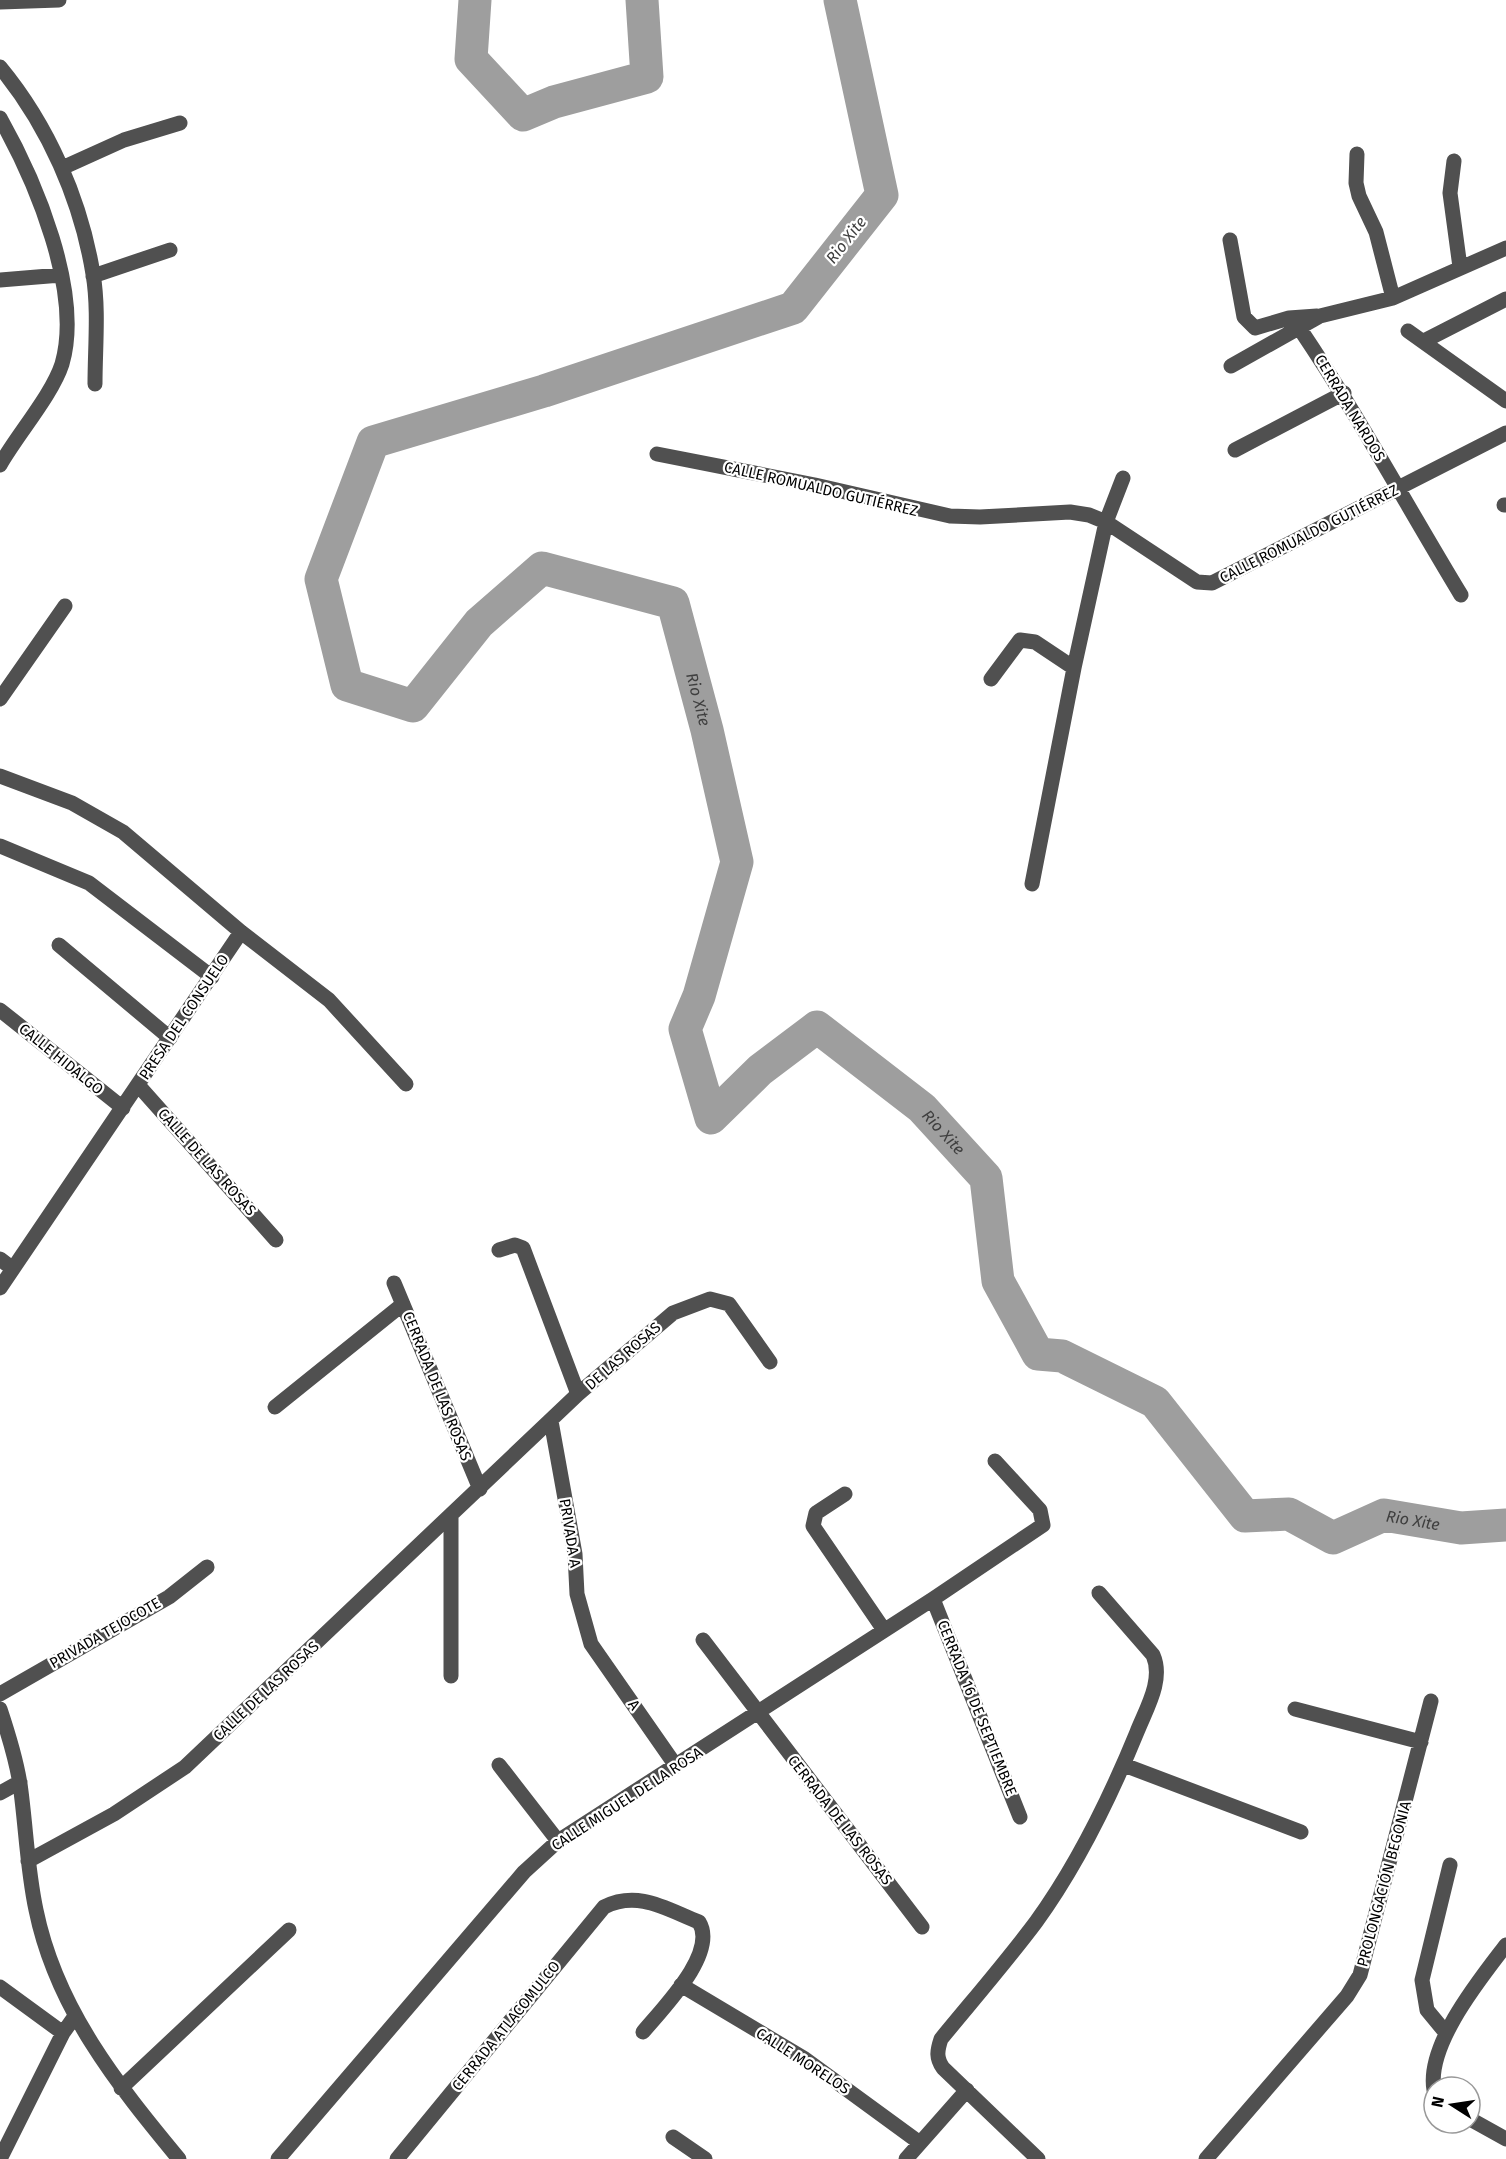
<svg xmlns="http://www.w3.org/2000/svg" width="1506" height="2159" font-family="'Fira Sans',sans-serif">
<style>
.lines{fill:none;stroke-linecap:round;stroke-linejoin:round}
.river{stroke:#9e9e9e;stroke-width:33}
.minor{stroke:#505050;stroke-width:15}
.labels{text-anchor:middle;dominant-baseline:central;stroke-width:4.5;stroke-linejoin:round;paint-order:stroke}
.street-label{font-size:15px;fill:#000;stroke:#fff}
.water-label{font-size:16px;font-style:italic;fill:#3f3f3f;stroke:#fff}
</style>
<rect width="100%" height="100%" fill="#fff"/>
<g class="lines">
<g class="river">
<path d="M475,0l-4,59 52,56 31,-13 93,-25 -5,-77"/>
<path id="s1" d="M840,0l42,195 -89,113 -249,83 -171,51 -52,137 26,106 66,21 66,-83 63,-55 131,35 34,127 30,132 -38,134 -14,33 26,89 49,-48 57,-43 105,81 64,70 12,103 40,73 24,2 93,46 90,114 44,-2 44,24 51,-23 77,13 45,-3"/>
</g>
<path class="minor" d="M0,2l59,-2
M0,67c48,58 81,133 93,207 6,35 2,74 2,110
M0,118c35,62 83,174 62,246 -10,31 -45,71 -62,101
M1357,154l-1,29 3,13 17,36 17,66
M1454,161l-4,32 10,74
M62,168l62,-28 56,-17
M1230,240l14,77 11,11 34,-10 28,-2
M93,276l77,-26
M0,280l61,-5
M1300,329c58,86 107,177 161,266
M1408,331l98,70
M1424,341l82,-42
M1231,366l89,-50 73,-18 113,-50
M1235,450l109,-57
M657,454l158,31 135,31 30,1 90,-5 19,3 17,7 91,60 15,1 294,-150
M1504,505h2
M991,679l29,-39 15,2 39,26
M0,699l65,-93
M0,776l72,27 51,29 118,100 88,68 77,84
M0,846l89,37 123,94
M1032,884l42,-216 32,-146 17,-44
M59,945l111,93
M0,1010l123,98
M138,1085l138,155
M499,1250l16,-5 8,3 55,146
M0,1259l13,10
M394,1283l86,206
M0,1288l241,-356
M275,1407l128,-103
M551,1421l24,133 2,40 14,50 85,122
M845,1494l-29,19 -3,13 71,104
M451,1517v159
M933,1599l87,218
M703,1640l219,287
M0,1694l169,-97 38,-30
M0,1709c8,24 16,49 20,75 6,42 7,84 16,126 20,98 81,174 143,249
M1295,1709l126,33
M499,1765l59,76
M1124,1765l177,67
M0,1793l20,-11
M28,1861l86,-47 71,-47 393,-373 95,-81 37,-14 19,5 41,58
M681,1985l124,74 115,84
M0,1987l63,46
M1446,2033l-19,-23 -5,-30 28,-115
M121,2088l168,-158
M1434,2090c-8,-45 46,-111 72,-145
M1470,2119l36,20
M673,2137l32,22
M0,2159l63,-126 12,-17
M278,2159l246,-287 34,-31 375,-242 110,-74 -3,-15 -45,-49
M397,2159l207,-252c34,-17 62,2 95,15 19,31 -36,86 -56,110
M906,2159l61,-69
M1038,2159l-95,-91c-7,-10 -6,-17 -2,-29 32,-39 65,-77 95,-117 42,-58 74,-124 101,-190 9,-23 27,-52 16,-77l-54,-62
M1206,2159l141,-163 13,-21 71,-274"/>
</g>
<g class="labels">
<g class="street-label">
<text transform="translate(1350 408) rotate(59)">CERRADA NARDOS</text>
<text transform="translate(821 489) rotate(13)">CALLE ROMUALDO GUTIÉRREZ</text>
<text transform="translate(1309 534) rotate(-27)">CALLE ROMUALDO GUTIÉRREZ</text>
<text transform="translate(184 1017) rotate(-56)">PRESA DEL CONSUELO</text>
<text transform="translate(61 1059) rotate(39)">CALLE HIDALGO</text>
<text transform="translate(207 1162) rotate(48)">CALLE DE LAS ROSAS</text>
<text transform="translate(623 1356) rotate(-41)">DE LAS ROSAS</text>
<text transform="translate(437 1386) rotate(68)">CERRADA DE LAS ROSAS</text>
<text transform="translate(570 1533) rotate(81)">PRIVADA A</text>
<text transform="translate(105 1633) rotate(-30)">PRIVADA TEJOCOTE</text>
<text transform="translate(266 1691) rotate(-43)">CALLE DE LAS ROSAS</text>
<text transform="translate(634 1705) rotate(55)">A</text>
<text transform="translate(977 1708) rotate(68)">CERRADA 16 DE SEPTIEMBRE</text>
<text transform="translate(627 1799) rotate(-33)">CALLE MIGUEL DE LA ROSA</text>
<text transform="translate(840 1820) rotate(52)">CERRADA DE LAS ROSAS</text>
<text transform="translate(1384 1884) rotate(-75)">PROLONGACIÓN BEGONIA</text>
<text transform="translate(506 2026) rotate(-51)">CERRADA ATLACOMULCO</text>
<text transform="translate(803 2061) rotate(33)">CALLE MORELOS</text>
</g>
<g class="water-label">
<text transform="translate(846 240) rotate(-52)">Rio Xite</text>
<text stroke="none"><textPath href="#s1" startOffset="1534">Rio Xite</textPath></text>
<text stroke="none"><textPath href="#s1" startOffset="2274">Rio Xite</textPath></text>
<text stroke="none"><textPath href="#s1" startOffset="2976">Rio Xite</textPath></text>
</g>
</g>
<g transform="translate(1452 2105) rotate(282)"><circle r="28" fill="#ffffff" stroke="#999999" stroke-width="1.5"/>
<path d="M0-4.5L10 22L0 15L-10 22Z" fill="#000000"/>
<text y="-9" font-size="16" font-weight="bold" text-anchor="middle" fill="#000000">N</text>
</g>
</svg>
